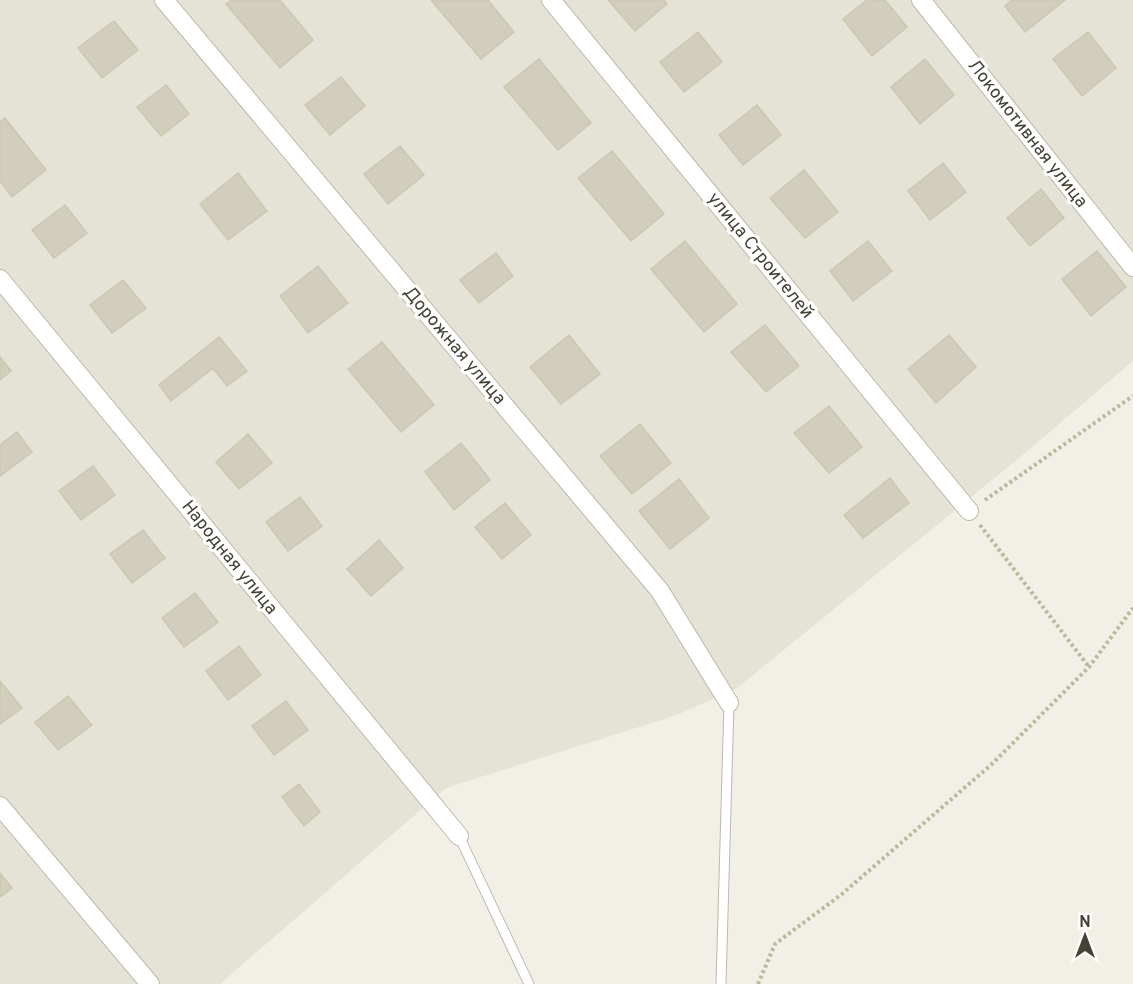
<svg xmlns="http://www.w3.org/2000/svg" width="1133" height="984" font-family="Overpass,sans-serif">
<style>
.residential{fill:#e5e3d5}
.building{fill:#d2cebd;stroke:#ccc7b0;stroke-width:1.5}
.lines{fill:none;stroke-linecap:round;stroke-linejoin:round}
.lane-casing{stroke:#bcb9aa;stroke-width:11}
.street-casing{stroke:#bcb9aa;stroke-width:20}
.path{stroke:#bdb79c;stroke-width:4;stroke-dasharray:3 3;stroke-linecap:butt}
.lane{stroke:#fff;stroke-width:9}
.street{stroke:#fff;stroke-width:18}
.labels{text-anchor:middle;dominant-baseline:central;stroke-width:6;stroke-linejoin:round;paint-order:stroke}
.street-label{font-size:18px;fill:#444136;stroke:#fff}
</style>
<rect width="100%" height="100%" fill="#f2f0e6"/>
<path class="residential" d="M0,0h1133v361l-114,97 -283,231 -59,26 -231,73 -226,196h-220z"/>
<path class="building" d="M232,0h48l33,40 -33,28 -54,-64z
M431,0h57l26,32 -33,27z
M608,0h56l3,4 -32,27z
M867,0h18l22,27 -35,29 -29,-37z
M1012,0h53l-40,32 -20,-26z
M114,21l24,29 -36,28 -24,-30z
M698,32l24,30 -38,30 -24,-30z
M1088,32l28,36 -34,28 -29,-37z
M539,59l52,64 -33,27 -54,-63z
M925,59l29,36 -34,29 -29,-37z
M341,77l24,29 -35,29 -25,-30z
M166,85l23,29 -28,22 -24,-29z
M757,105l24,30 -38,30 -24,-30z
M5,118l41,52 -34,27 -12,-16v-59z
M400,146l24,29 -36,29 -24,-30z
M612,151l52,63 -33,27 -53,-63z
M943,163l23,29 -36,28 -22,-29z
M804,170l34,42 -33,26 -35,-40z
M238,173l29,38 -39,29 -28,-36z
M1041,189l23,29 -34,28 -23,-28z
M65,205l22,28 -33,25 -22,-28z
M685,241l52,63 -33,28 -53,-63z
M868,241l24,30 -39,30 -23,-30z
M1097,251l29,36 -35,29 -29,-37z
M496,253l17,23 -34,27 -19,-23z
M318,266l30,37 -40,30 -28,-37z
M123,280l23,28 -34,25 -22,-28z
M765,325l34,41 -33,26 -35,-40z
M569,335l31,39 -39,30 -31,-37z
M949,335l27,32 -40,36 -28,-34z
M219,337l28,34 -20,15 -14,-18 -42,33 -12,-16z
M382,342l52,63 -33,27 -53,-63z
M0,357l11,14 -11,9z
M829,406l33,41 -33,26 -35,-40z
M640,424l31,39 -39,31 -32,-38z
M17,432l15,20 -32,24v-31z
M248,434l24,29 -33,26 -23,-27z
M461,443l29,37 -36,30 -29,-38z
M93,466l22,29 -34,25 -22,-29z
M890,478l19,25 -46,35 -19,-23z
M679,479l30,39 -39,31 -31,-38z
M300,497l22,29 -34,25 -22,-29z
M505,503l26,32 -29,24 -27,-32z
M143,530l22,28 -33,25 -22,-29z
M379,540l24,28 -32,28 -24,-27z
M195,593l23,29 -34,25 -22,-29z
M239,646l22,29 -33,25 -22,-29z
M0,681l22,27 -22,16z
M68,696l24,29 -34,25 -23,-28z
M286,701l22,29 -34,25 -22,-29z
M299,784l21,28 -16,14 -22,-29z
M0,873l12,15 -12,9z"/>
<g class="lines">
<g class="lane-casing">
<path id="lane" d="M459,836l70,148
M721,984l8,-281"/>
</g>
<g class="street-casing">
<path id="street" d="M164,0l496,591 69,112
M551,0l418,511
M921,0l212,267
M0,279l459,557
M0,806l150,178"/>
</g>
<path class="path" d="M985,500l148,-104
M980,525l109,142
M758,984l17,-40 67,-50 150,-130 97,-97 44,-59"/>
<use href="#lane" class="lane"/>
<use href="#street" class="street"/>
</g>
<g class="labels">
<g class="street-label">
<text transform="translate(1027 134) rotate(52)">Локомотивная улица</text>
<text transform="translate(760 256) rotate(51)">улица Строителей</text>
<text transform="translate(454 346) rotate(50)">Дорожная улица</text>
<text transform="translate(229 558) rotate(51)">Народная улица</text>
</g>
</g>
<g transform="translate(1085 936)" stroke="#ffffff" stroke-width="4.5" paint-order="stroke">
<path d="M0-4.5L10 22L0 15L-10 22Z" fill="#444136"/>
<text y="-9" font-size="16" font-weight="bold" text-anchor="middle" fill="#444136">N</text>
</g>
</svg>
